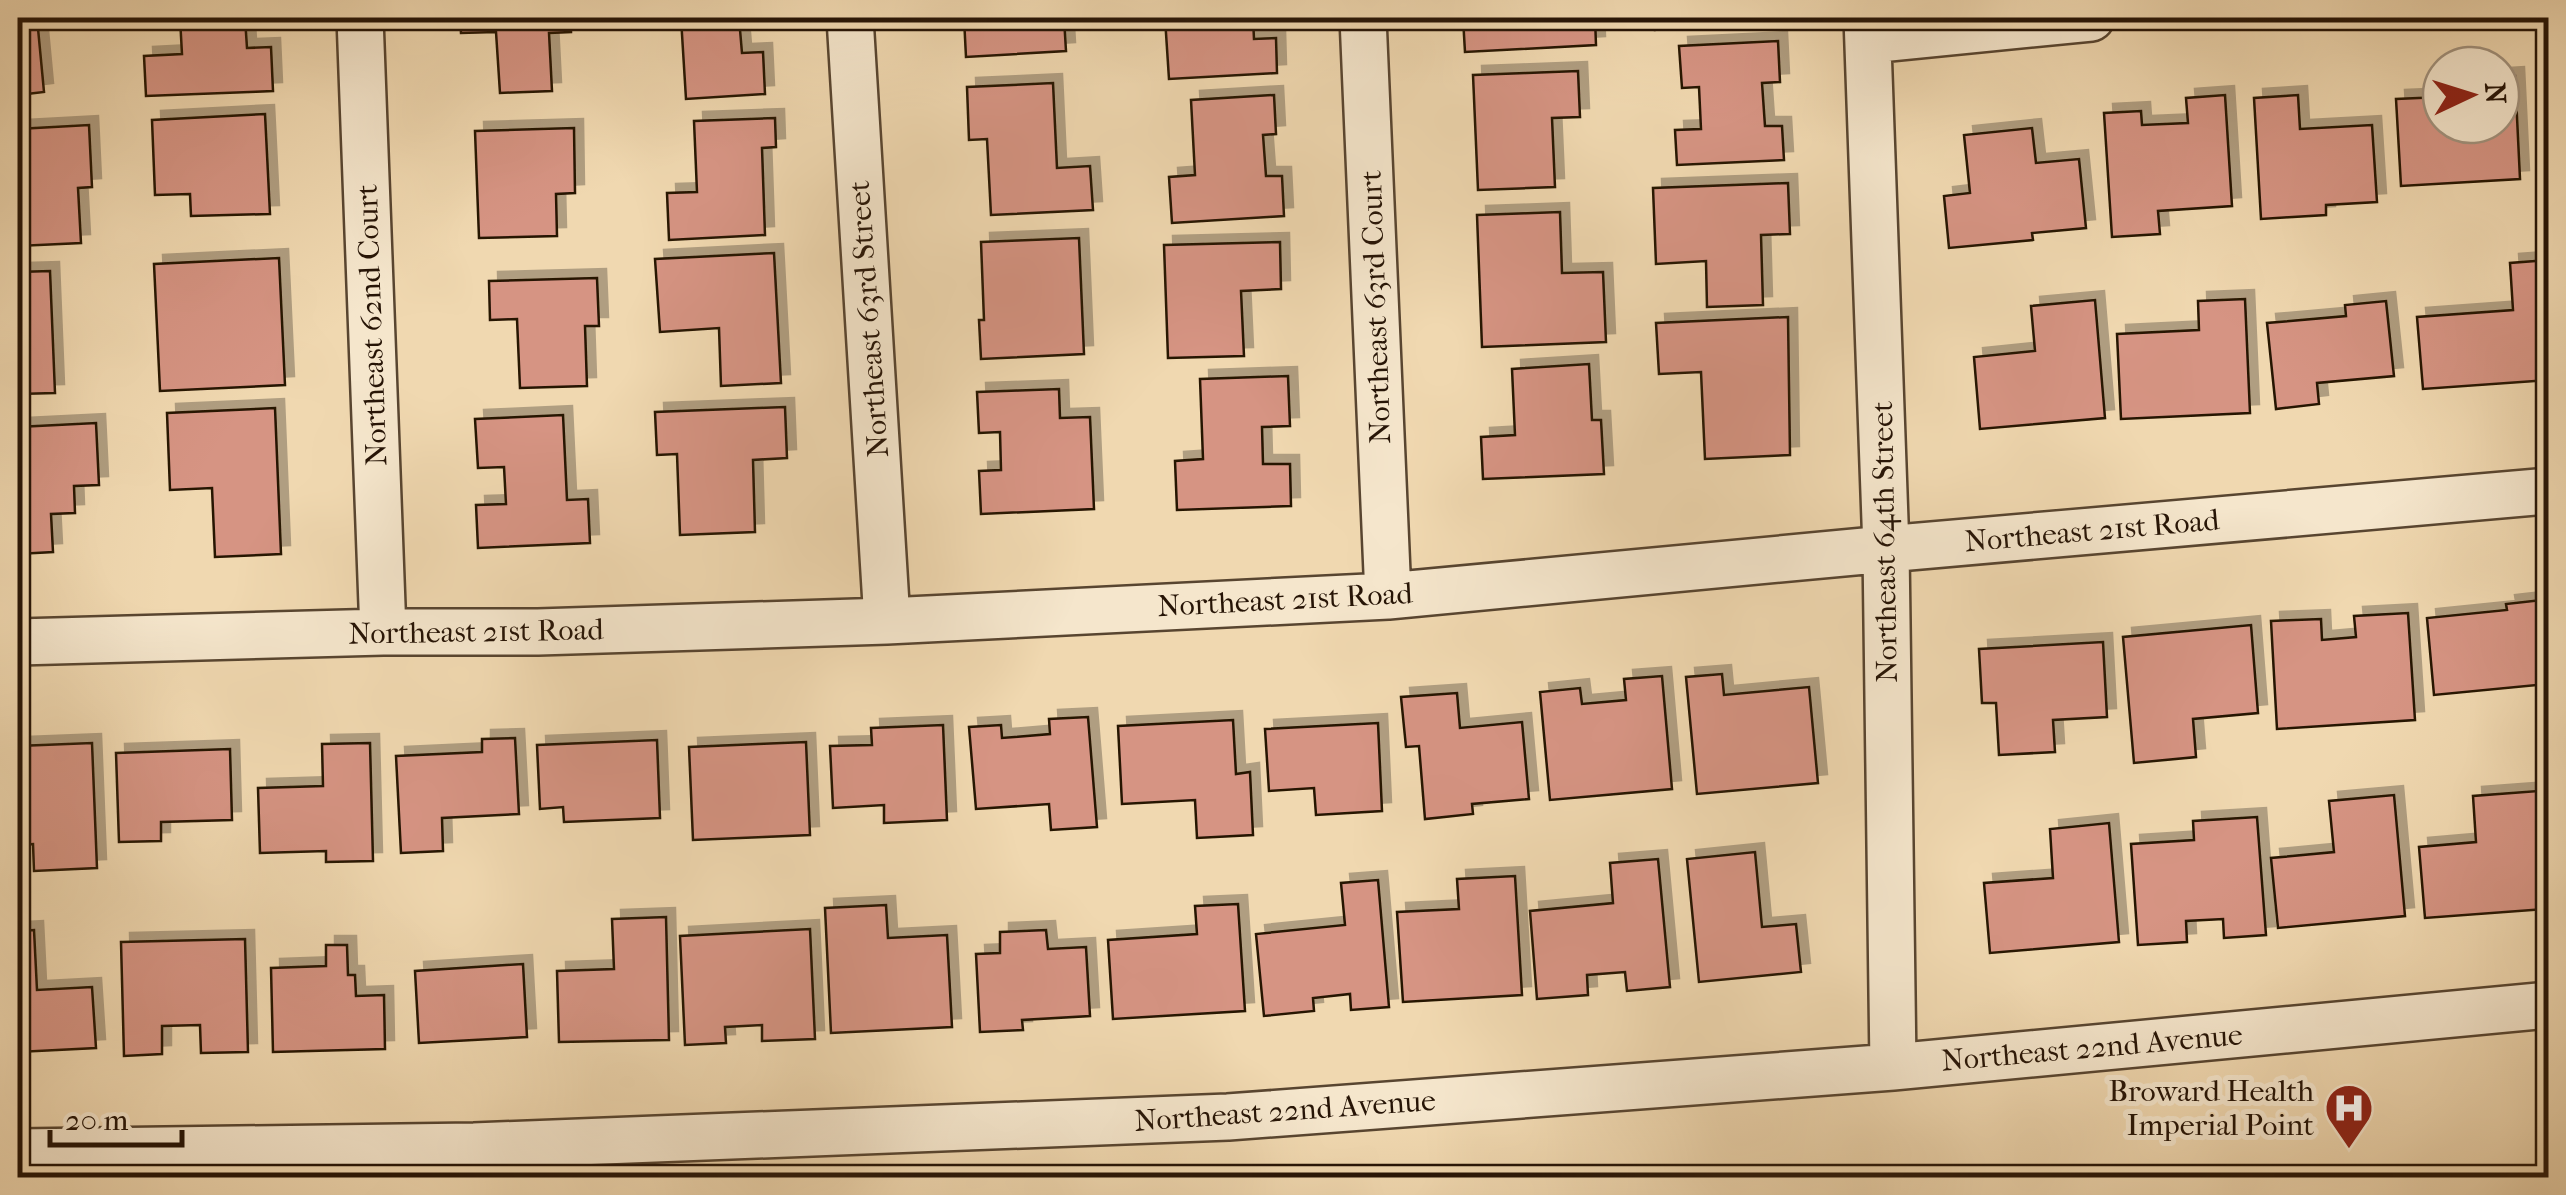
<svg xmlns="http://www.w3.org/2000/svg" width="2566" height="1195" font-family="'IM FELL French Canon',serif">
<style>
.building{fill:#d69483;stroke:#261406;stroke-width:2.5;filter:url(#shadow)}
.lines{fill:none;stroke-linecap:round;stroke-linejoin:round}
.minor-casing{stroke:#584530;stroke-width:50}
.minor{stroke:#f5e6cc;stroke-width:45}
.labels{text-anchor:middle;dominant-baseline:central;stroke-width:10;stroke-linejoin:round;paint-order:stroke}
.street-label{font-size:30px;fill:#261406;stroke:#f5e6cc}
.poi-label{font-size:30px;fill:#261406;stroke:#f5e6cc;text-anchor:end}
</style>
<defs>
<filter id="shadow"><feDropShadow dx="9" dy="-9" stdDeviation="0" flood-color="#0004"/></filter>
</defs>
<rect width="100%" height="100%" fill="#f0d8b0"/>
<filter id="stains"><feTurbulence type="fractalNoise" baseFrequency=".002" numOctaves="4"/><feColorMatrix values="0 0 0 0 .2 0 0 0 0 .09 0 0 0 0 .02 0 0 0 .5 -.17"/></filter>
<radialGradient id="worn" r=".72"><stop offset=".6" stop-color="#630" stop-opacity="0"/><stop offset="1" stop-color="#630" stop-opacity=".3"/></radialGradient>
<path class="building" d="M18,18h19l7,74 -26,3z
M180,18h65l2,30 24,-1 2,44 -127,5 -2,-40 38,-2z
M460,18h111v14l-22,1 3,58 -52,2 -4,-61 -35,1z
M681,18h58l3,35 21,-1 2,42 -79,5z
M964,18h100l2,33 -100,6z
M1165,18h88l1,21 22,-1 1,35 -108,6z
M1463,18h132l1,27 -131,7z
M1654,18h124v2l-123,10z
M1778,41l2,41 -18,1 3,43h17l2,34 -107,5 -2,-35 26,-1 -2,-42 -17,1 -3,-42z
M1578,71l2,46 -28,1 3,69 -77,3 -5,-115z
M2515,76l5,103 -119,7 -5,-87 45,-2v28h60v-48z
M1053,83l4,85 33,-2 3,44 -102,5 -4,-76 -18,1 -2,-53z
M1274,95l2,39 -13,1 3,41h16l2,40 -112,7 -3,-46 26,-2 -4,-75z
M2225,95l7,111 -74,5 2,23 -48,3 -8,-124 37,-2 1,14 46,-2 -2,-25z
M2298,95l2,34 72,-4 5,77 -51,3v10l-65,4 -7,-121z
M265,114l5,100 -79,2 -1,-22 -35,1 -3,-75z
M775,118l1,29 -14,1 3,87 -96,5 -2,-47 30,-1 -3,-71z
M89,125l3,62 -14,1 3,55 -63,3v-117z
M574,128l1,65 -19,1 1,42 -78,2 -4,-107z
M2032,128l4,35 43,-4 7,69 -54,5 1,7 -84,8 -5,-52 26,-3 -6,-58z
M1788,183l2,51 -29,1 2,70 -56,2 -1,-46 -50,3 -3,-76z
M1560,212l2,61 41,-1 3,70 -124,5 -5,-132z
M1079,238l5,116 -103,5 -2,-39h5l-3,-78z
M1280,242l1,47 -40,2 3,65 -76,2 -4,-113z
M774,253l7,130 -60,3 -2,-58 -59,4 -5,-73z
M279,258l6,127 -125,6 -6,-127z
M2548,260v120l-125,9 -6,-72 96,-7 -3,-47z
M50,271l5,122 -37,1v-122z
M597,278l2,48h-14l2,60 -67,2 -3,-69 -27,1 -1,-39z
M2245,299l5,114 -129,6 -4,-85 82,-4 -1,-29z
M2095,300l10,118 -125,11 -6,-72 61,-6 -4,-45z
M2386,301l8,75 -77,7 2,21 -43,5 -9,-86 79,-7 -1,-11z
M1788,317l2,138 -85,4 -4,-87 -42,2 -3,-51z
M1589,364l3,56h9l3,54 -121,5 -2,-42 34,-2 -3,-66z
M1288,376l2,50 -28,1 1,37h27l1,42 -114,4 -2,-49 28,-2 -3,-80z
M1059,389l1,29 30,-1 4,92 -113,5 -2,-43 22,-1 -1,-38 -21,1 -2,-41z
M785,407l2,51 -34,2 2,72 -75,3 -3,-81 -20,1 -2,-43z
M275,408l6,146 -66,3 -3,-69 -42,2 -3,-77z
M563,415l4,85 21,-1 2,44 -112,5 -2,-43 30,-1 -2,-37 -26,1 -3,-49z
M96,423l3,62 -25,1 1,27 -24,1 2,38 -35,2v-127z
M2542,600l6,84 -114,11 -7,-77 80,-8 -1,-6z
M2408,613l7,107 -138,9 -6,-108 50,-2 1,21 34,-3 -2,-21z
M2251,625l7,88 -65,6 3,38 -62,6 -11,-126z
M2103,642l4,75 -54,3 2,32 -56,3 -3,-52h-14l-3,-54z
M1722,674l2,21 85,-8 9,96 -121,11 -11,-117z
M1662,676l10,113 -122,11 -10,-108 40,-4 2,16 44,-4 -2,-21z
M1457,693l3,35 62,-6 7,77 -57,5 1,10 -48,5 -6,-73 -13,1 -5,-50z
M1088,717l9,110 -46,3 -2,-26 -73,5 -7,-82 32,-2 1,13 48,-4 -1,-15z
M1233,720l3,54 14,-2 3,63 -56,3 -2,-38 -73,4 -4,-78z
M1378,723l4,88 -66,4 -2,-27 -45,3 -4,-62z
M943,725l4,95 -63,3v-18l-51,3 -3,-62 42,-1 -1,-17z
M515,738l4,76 -77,4 1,33 -42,2 -5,-97 86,-4v-13z
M657,740l3,78 -96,4 -1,-15 -23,2 -3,-64z
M806,742l4,93 -117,5 -4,-93z
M92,743l5,125 -63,3 -1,-27 -15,1v-99z
M370,743l3,118 -47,1v-11l-66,2 -2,-65 65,-2 -1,-42z
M230,749l2,71 -71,2v19l-42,1 -3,-89z
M2538,791l9,118 -122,9 -6,-71 57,-5 -3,-46z
M2394,795l11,121 -127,12 -7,-70 63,-6 -5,-51z
M2257,817l9,118 -42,3 -1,-19 -37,2 1,21 -49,3 -7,-101 63,-4 -1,-19z
M2109,823l10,119 -129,11 -6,-70 69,-5 -3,-49z
M1755,852l7,75 34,-3 5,48 -102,10 -12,-123z
M1658,859l12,128 -43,4 -2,-19 -38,3 1,20 -51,4 -7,-88 83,-8 -3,-40z
M1515,876l7,119 -119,7 -6,-90 62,-3 -2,-30z
M1378,880l11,127 -38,3 -1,-16 -37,4 1,13 -50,5 -8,-82 89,-9 -4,-42z
M1238,904l7,107 -132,8 -5,-79 89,-6 -2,-28z
M886,905l2,33 59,-3 5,92 -121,6 -6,-125z
M666,917l3,123 -110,2 -2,-71 57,-2 -2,-50z
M810,929l5,110 -53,2v-16l-37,2 1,16 -41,2 -5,-109z
M34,930l3,60 55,-3 4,61 -78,4v-121z
M1046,930l2,19 38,-2 4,69 -68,4 1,10 -43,2 -4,-78 24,-1v-21z
M245,939l3,113 -47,1 -1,-28 -38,1v28l-38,2 -3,-114z
M326,945h21l1,30h7l1,21 28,-1 1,54 -112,3 -2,-84 55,-2z
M523,964l4,73 -108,6 -4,-72z"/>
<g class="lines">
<g class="minor-casing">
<path id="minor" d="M360,18l23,614
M850,18l37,603
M1363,18l25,578
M1867,18l19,531 7,518
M1869,40l222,-22
M18,642l365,-10h155l349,-11 501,-25 498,-47 662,-58
M18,1152l456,-6 754,-29 665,-50 655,-62"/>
</g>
<use href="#minor" class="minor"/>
</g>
<defs>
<g id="hospital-pin" transform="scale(2.5)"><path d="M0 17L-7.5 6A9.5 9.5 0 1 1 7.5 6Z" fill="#8f2418" stroke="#f5e6cc"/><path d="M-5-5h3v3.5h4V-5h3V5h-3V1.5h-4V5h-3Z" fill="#fff"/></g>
</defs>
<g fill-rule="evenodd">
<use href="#hospital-pin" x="2349" y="1108"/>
</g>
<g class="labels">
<g class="street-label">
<text transform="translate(1376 307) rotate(-92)">Northeast 63rd Court</text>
<text transform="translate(869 319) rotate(-94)">Northeast 63rd Street</text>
<text transform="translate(372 325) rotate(-92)">Northeast 62nd Court</text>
<text transform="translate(2092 531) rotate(-5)">Northeast 21st Road</text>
<text transform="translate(1885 542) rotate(-91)">Northeast 64th Street</text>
<text transform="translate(1285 600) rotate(-3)">Northeast 21st Road</text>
<text transform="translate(476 632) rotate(-1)">Northeast 21st Road</text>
<text transform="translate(2092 1048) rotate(-5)">Northeast 22nd Avenue</text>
<text transform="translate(1285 1111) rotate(-4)">Northeast 22nd Avenue</text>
</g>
<g class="poi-label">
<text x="2314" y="1091">Broward Health<tspan x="2314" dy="34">Imperial Point</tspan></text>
</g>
</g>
<rect width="2566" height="1195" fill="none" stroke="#f0d8b0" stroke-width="60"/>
<rect x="20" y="20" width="2526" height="1155" fill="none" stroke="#261406" stroke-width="5"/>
<rect x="30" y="30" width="2506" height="1135" fill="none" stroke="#261406" stroke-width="2.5"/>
<g transform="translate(2471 95) rotate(86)"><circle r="48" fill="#f5e6cc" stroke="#a2927d" stroke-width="2.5"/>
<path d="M0-8L18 38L0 25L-18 38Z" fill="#8f2418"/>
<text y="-15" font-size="28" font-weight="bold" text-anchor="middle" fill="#261406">N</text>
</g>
<path d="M50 1130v15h132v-15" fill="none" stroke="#261406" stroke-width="5"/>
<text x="65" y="1130" font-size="30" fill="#261406" stroke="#f5e6cc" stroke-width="8" paint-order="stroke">20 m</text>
<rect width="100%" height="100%" filter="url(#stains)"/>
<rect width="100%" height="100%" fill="url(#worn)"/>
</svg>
